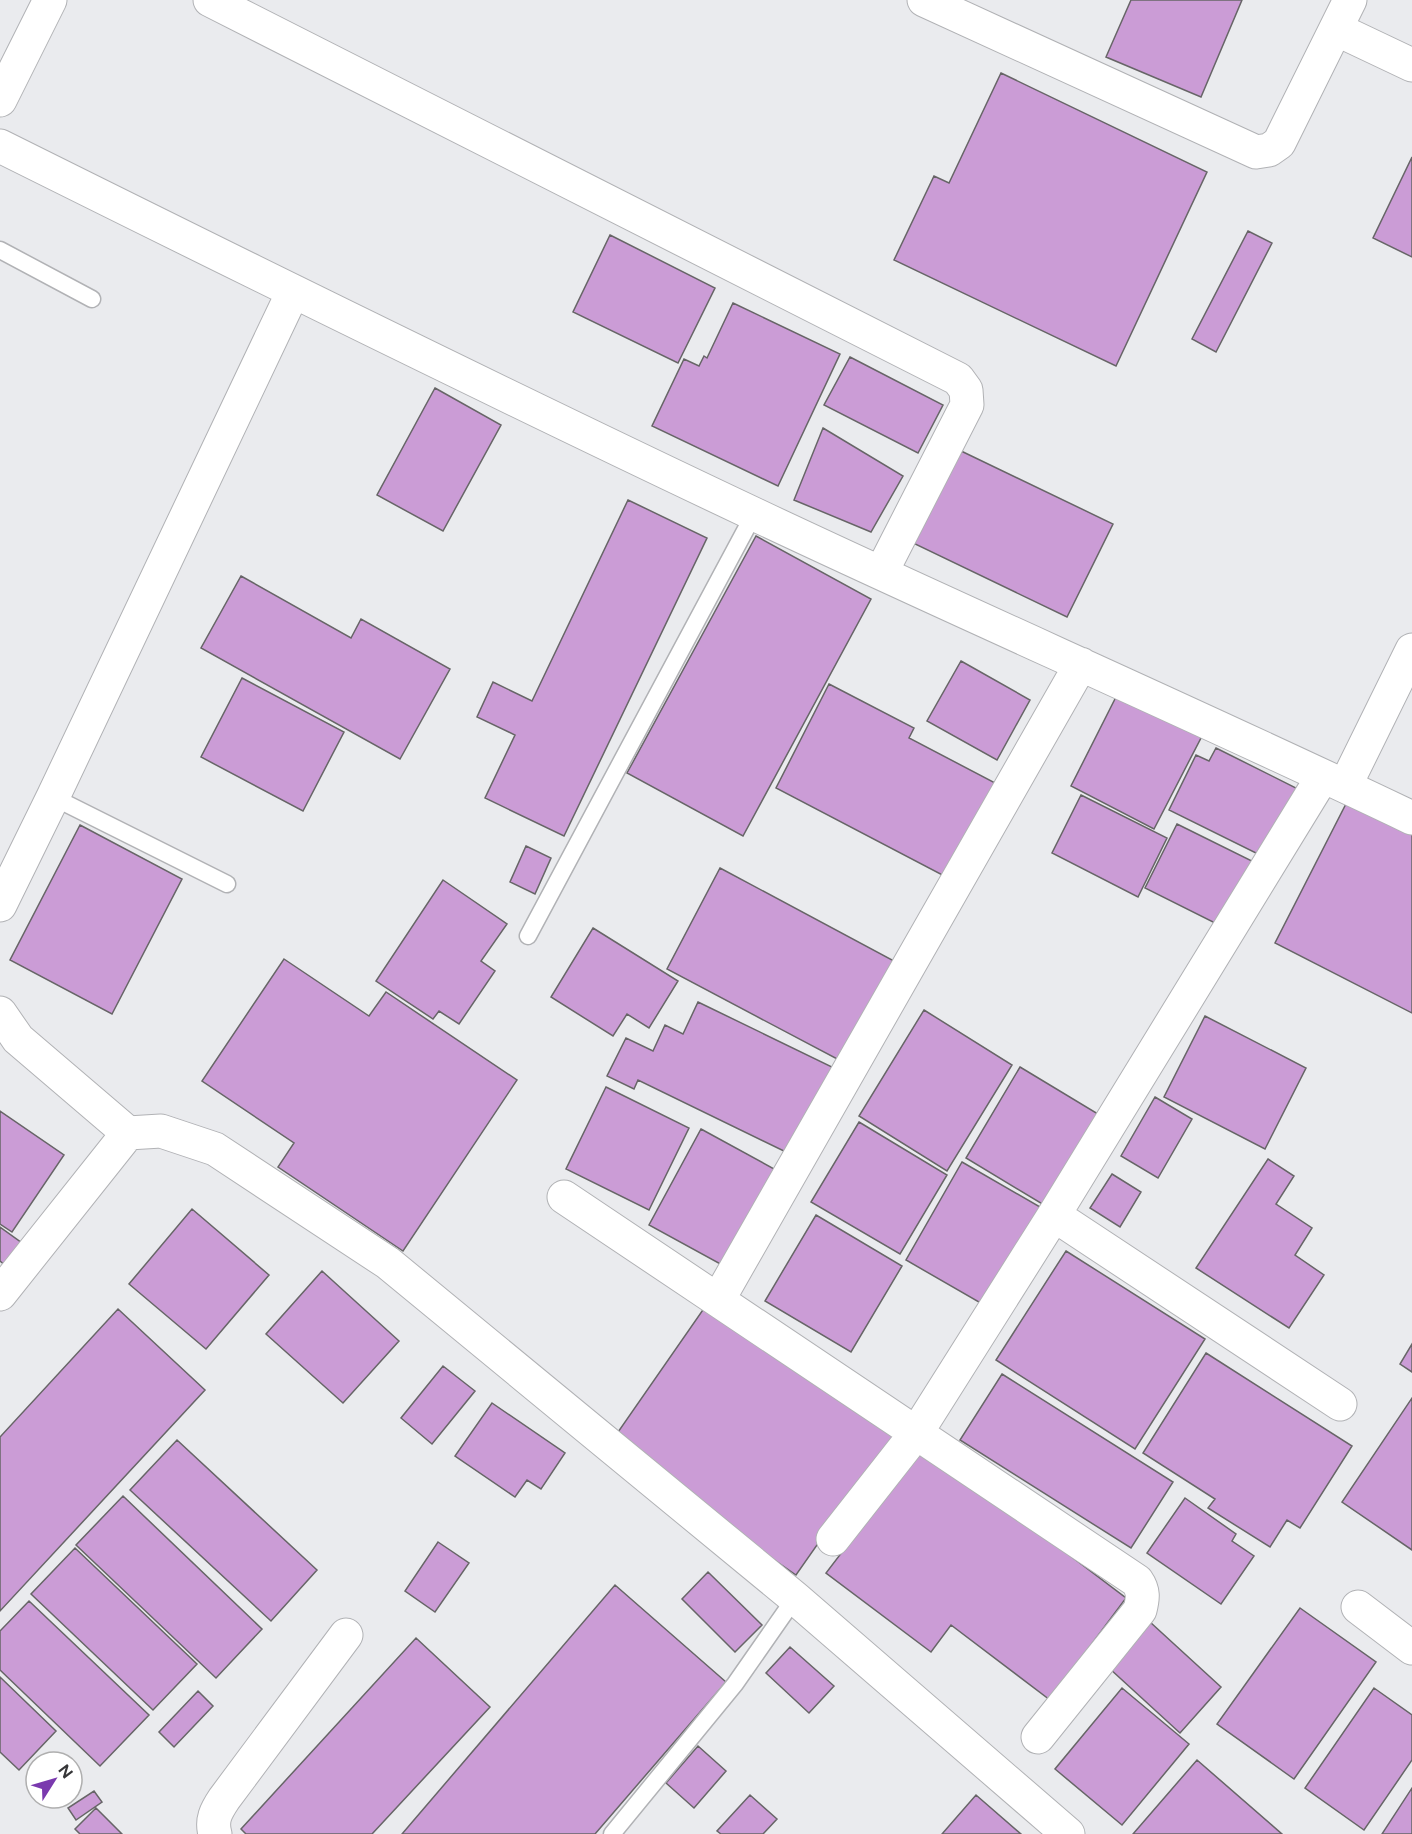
<svg xmlns="http://www.w3.org/2000/svg" width="1412" height="1834" font-family="Figtree,sans-serif">
<style>
.building{fill:#cb9cd6;stroke:#676567;stroke-width:1.5}
.lines{fill:none;stroke-linecap:round;stroke-linejoin:round}
.service-casing{stroke:#b1b2b5;stroke-width:19}
.minor-casing{stroke:#b1b2b5;stroke-width:35}
.service{stroke:#fff;stroke-width:16}
.minor{stroke:#fff;stroke-width:33}
</style>
<rect width="100%" height="100%" fill="#eaebee"/>
<path class="building" d="M1131,0h111l-41,97 -95,-40z
M1001,73l206,99 -91,194 -222,-106 40,-84 15,7z
M1412,157v100l-39,-19z
M1248,231l24,12 -56,109 -24,-13z
M610,235l105,53 -37,75 -105,-51z
M733,303l107,51 -62,132 -126,-60 32,-67 15,7 5,-10 3,2z
M850,357l93,48 -25,48 -94,-48z
M435,388l66,37 -58,106 -66,-36z
M823,428l80,48 -32,56 -77,-32z
M959,450l154,74 -46,93 -154,-74z
M628,500l79,38 -143,298 -79,-38 30,-63 -38,-18 16,-35 39,19z
M756,536l115,63 -128,237 -116,-63z
M241,576l110,62 10,-19 89,50 -50,90 -199,-111z
M961,661l69,39 -33,60 -70,-39z
M242,678l102,54 -41,79 -102,-54z
M829,684l85,44 -5,10 90,47 -49,94 -174,-91z
M1118,693l84,43 -48,93 -83,-43z
M1216,748l82,41 -34,68 -95,-47 27,-55 13,6z
M1081,795l86,43 -29,59 -86,-44z
M1350,796l62,31v186l-137,-70z
M1177,824l83,41 -33,64 -82,-41z
M80,825l102,54 -70,135 -102,-54z
M526,846l25,12 -16,36 -25,-12z
M720,868l174,93 -53,100 -174,-92z
M443,880l64,44 -26,37 14,10 -36,53 -20,-13 -6,8 -57,-38z
M593,928l85,53 -29,47 -22,-14 -14,22 -62,-39z
M284,959l85,57 17,-24 131,88 -114,171 -125,-84 16,-24 -92,-62z
M698,1002l134,65 -42,87 -152,-74 -4,9 -27,-13 19,-38 27,13 12,-26 18,9z
M924,1010l88,55 -65,106 -88,-55z
M1205,1016l101,52 -41,81 -101,-52z
M1020,1067l78,47 -54,91 -78,-47z
M606,1087l83,41 -40,82 -83,-41z
M1155,1097l37,22 -34,59 -37,-22z
M0,1111l64,44 -52,77 -12,-8z
M859,1122l88,53 -47,79 -89,-52z
M701,1129l75,41 -52,96 -75,-41z
M1268,1159l26,17 -18,28 36,24 -17,27 29,20 -35,53 -93,-60z
M962,1162l85,49 -56,98 -85,-49z
M1112,1174l29,18 -21,35 -30,-19z
M192,1209l77,66 -63,74 -77,-65z
M816,1215l86,51 -51,86 -86,-51z
M0,1227l22,16 -16,23 -6,-5z
M1066,1251l139,88 -70,110 -139,-89z
M322,1271l77,70 -56,62 -77,-69z
M707,1304l187,131 -98,140 -187,-130z
M118,1309l87,81 -205,221v-174z
M1412,1344v28l-12,-8z
M1206,1353l146,93 -52,82 -13,-8 -17,27 -62,-39 7,-9 -72,-46z
M443,1366l32,25 -43,53 -31,-26z
M1002,1374l171,108 -42,66 -171,-108z
M1412,1398v152l-70,-48z
M492,1403l73,50 -24,36 -14,-9 -12,17 -60,-41z
M177,1440l140,130 -46,51 -141,-131z
M924,1445l202,153 -76,102 -99,-75 -20,27 -105,-79z
M123,1496l139,133 -46,49 -140,-133z
M1185,1498l51,36 -4,7 22,15 -33,48 -74,-51z
M438,1542l31,21 -34,49 -30,-21z
M75,1548l122,116 -44,46 -122,-116z
M708,1572l54,53 -27,27 -53,-53z
M615,1585l111,97 -131,152h-193z
M29,1601l120,114 -49,51 -100,-96v-39z
M1300,1608l76,54 -82,117 -77,-55z
M1150,1622l71,65 -41,46 -71,-65z
M416,1638l74,69 -118,127h-126l-5,-5z
M790,1647l44,39 -25,27 -43,-40z
M0,1677l56,54 -37,39 -19,-18z
M1122,1688l67,56 -67,81 -67,-56z
M1374,1688l38,27v45l-48,70 -59,-42z
M198,1691l15,15 -39,41 -15,-15z
M698,1746l28,25 -32,37 -28,-25z
M1197,1760l85,74h-149z
M1412,1788v46h-30z
M94,1791l8,11 -26,18 -8,-12z
M750,1795l27,24 -14,15h-42l-4,-3z
M976,1795l45,39h-79z
M96,1808l26,26h-42l-5,-5z"/>
<g class="lines">
<g class="service-casing">
<path id="service" d="M0,250l92,49
M53,797l174,87
M528,936l226,-422
M612,1834l123,-150 60,-86"/>
</g>
<g class="minor-casing">
<path id="minor" d="M210,0l748,379 8,11 1,15 -86,168
M924,0l332,152 13,-2 10,-7 71,-143
M1336,29l76,36
M0,100l50,-100
M0,146c251,125 502,249 756,369 218,103 439,199 656,303
M1345,786l67,-136
M0,905l53,-108 240,-505
M0,1013l18,26 110,94 33,-2 54,18 173,114 407,335 273,236
M564,1197l573,384c7,10 6,17 3,29l-102,127
M1054,1215l286,189
M0,1294l128,-161
M718,1300l363,-636
M833,1539l84,-107 137,-217 269,-439
M1358,1607l54,41
M215,1834c-4,-14 1,-23 9,-35l122,-164"/>
</g>
<use href="#service" class="service"/>
<use href="#minor" class="minor"/>
</g>
<g transform="translate(54 1780) rotate(53)"><circle r="28" fill="#ffffff" stroke="#afafaf" stroke-width="1.5"/>
<path d="M0-4.5L10 22L0 15L-10 22Z" fill="#7a39ae"/>
<text y="-9" font-size="16" font-weight="bold" text-anchor="middle" fill="#363638">N</text>
</g>
</svg>
